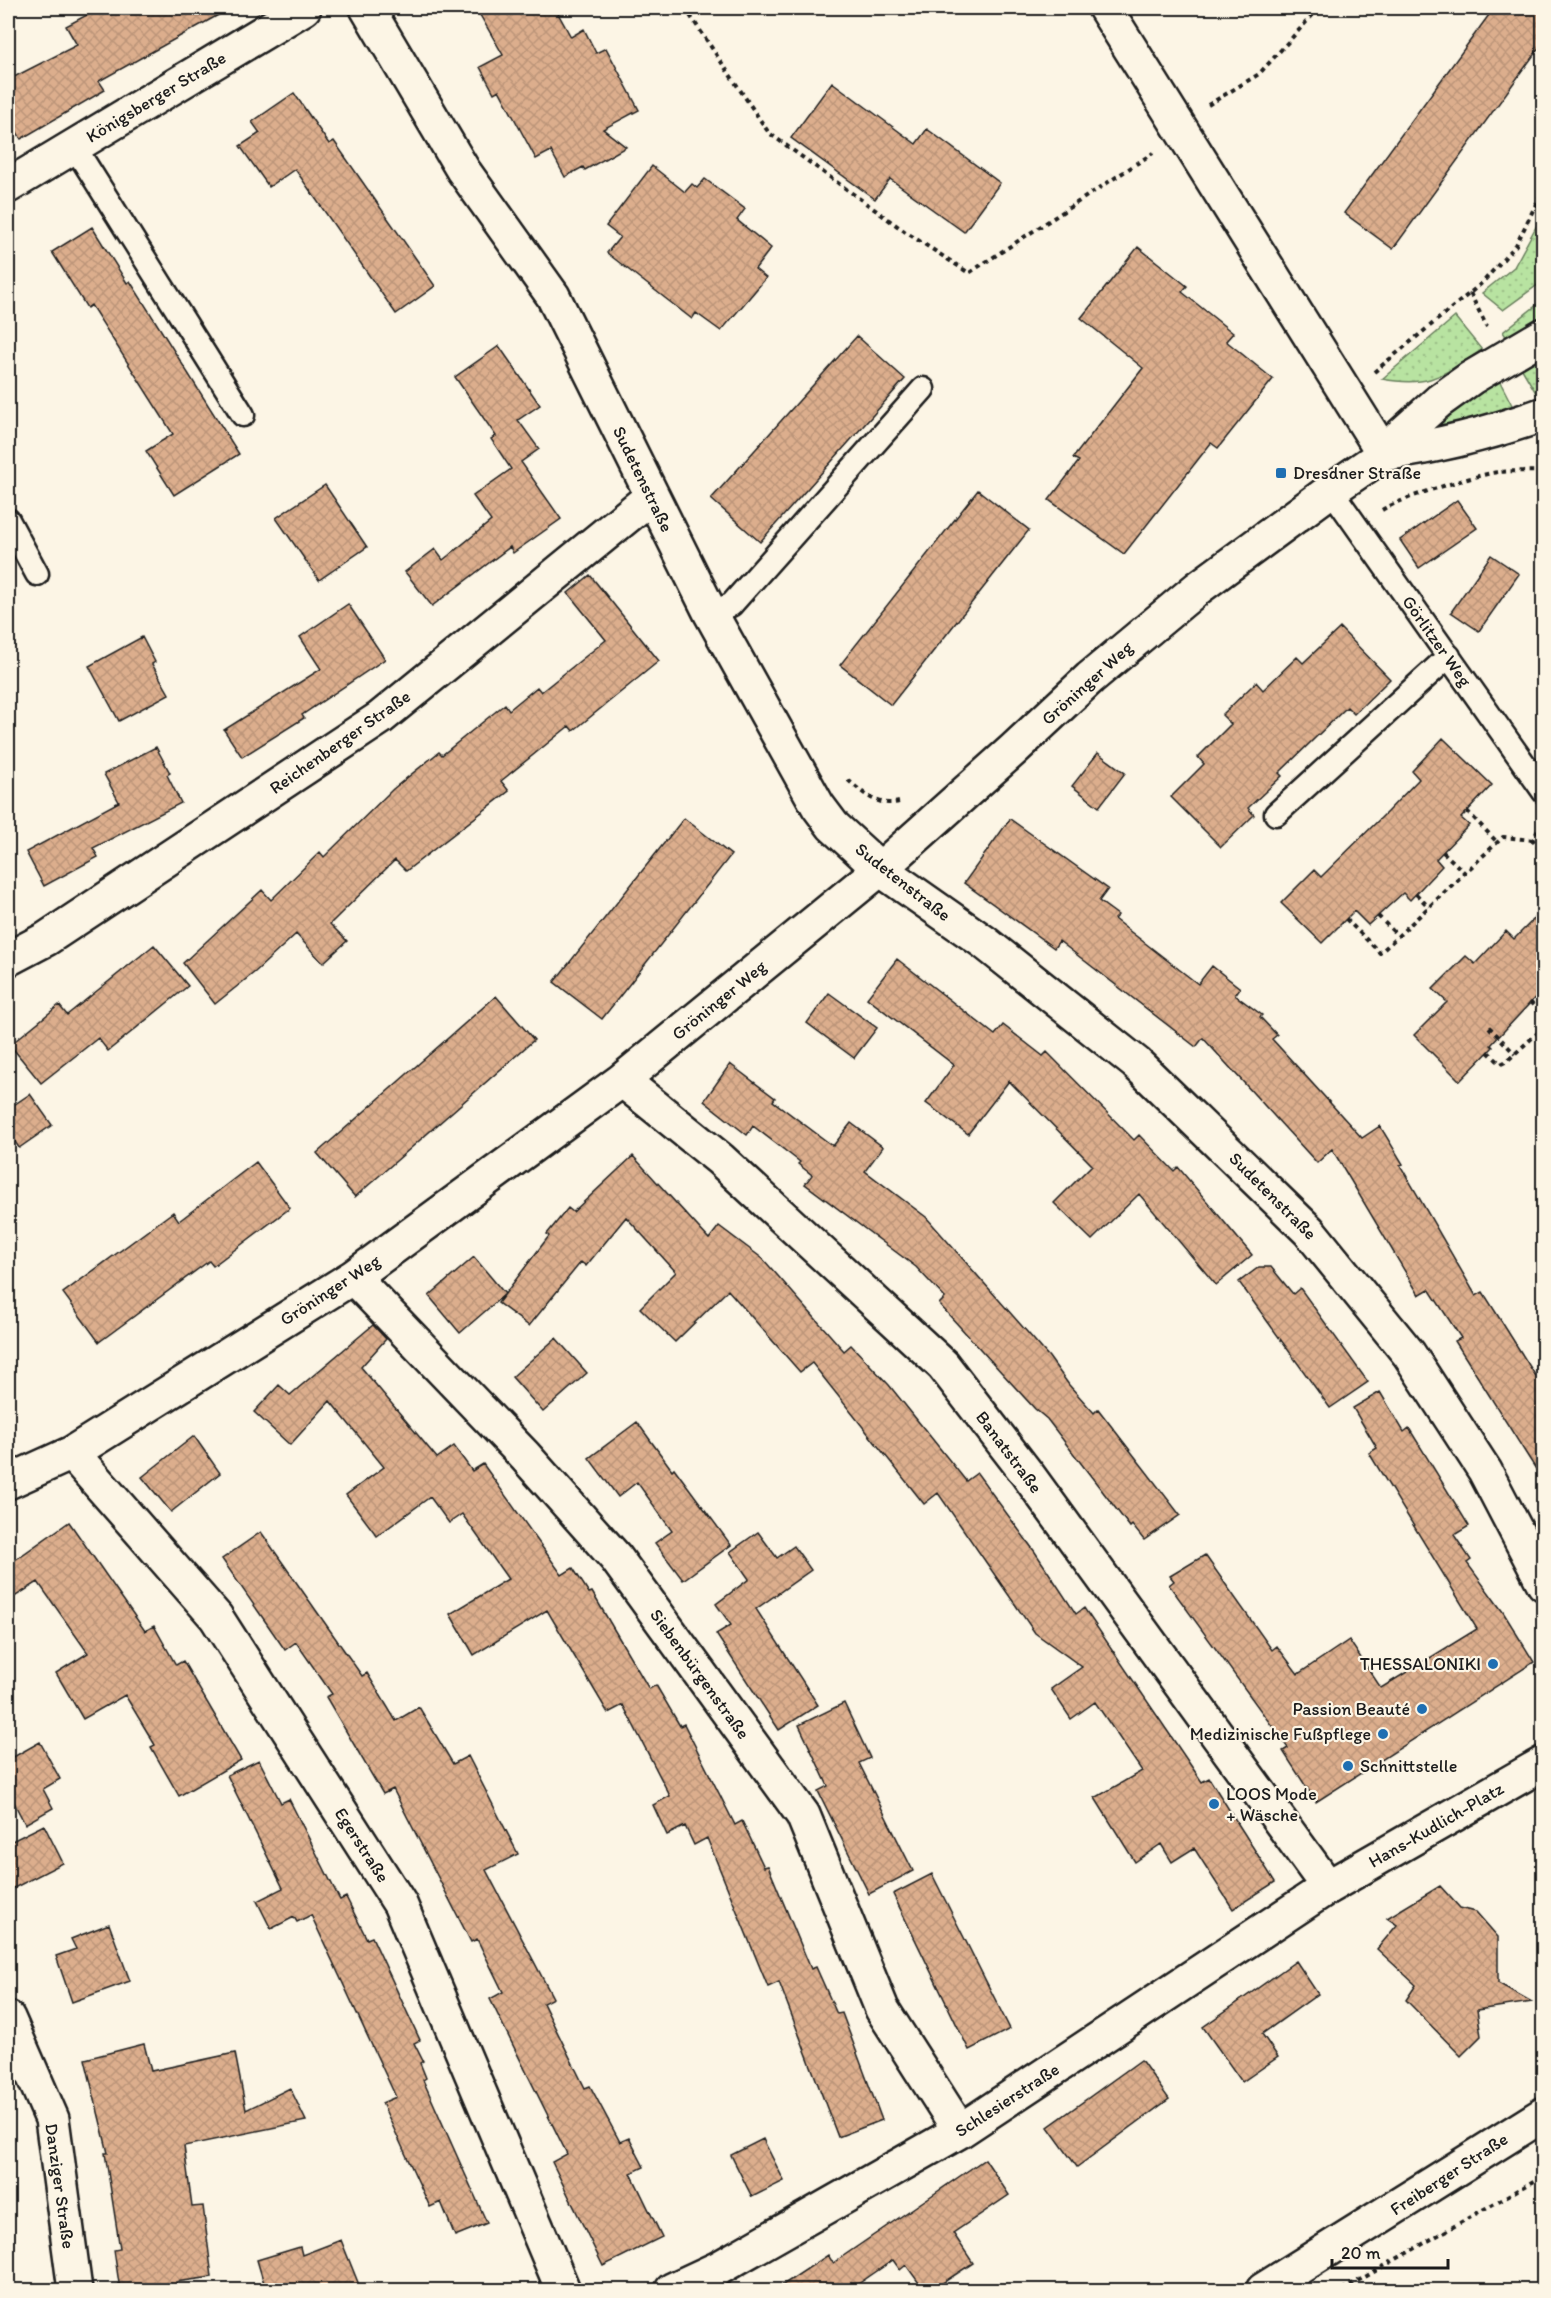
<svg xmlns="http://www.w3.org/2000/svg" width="1551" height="2298" font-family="Itim,sans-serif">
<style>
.grass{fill:url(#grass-dots);stroke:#6a805e;stroke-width:1.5}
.building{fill:url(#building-cross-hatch);stroke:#1c1c1c;stroke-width:1.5}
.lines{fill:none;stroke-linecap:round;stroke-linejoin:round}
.service-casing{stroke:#1c1c1c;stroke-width:27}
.minor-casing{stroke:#1c1c1c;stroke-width:38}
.secondary-casing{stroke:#1c1c1c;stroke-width:38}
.path{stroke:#1c1c1c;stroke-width:4;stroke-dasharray:4.5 4.5;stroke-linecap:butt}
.service{stroke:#fcf5e5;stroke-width:22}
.minor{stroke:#fcf5e5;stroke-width:33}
.secondary{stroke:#fcf5e5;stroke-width:33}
.poi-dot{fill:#1f6fb2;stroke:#fcf5e5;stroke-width:2}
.labels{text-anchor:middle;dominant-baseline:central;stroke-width:4.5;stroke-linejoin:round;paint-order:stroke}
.street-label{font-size:18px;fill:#1c1c1c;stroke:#fcf5e5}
.poi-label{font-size:18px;fill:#1c1c1c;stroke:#fcf5e5;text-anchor:start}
</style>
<defs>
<pattern id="grass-dots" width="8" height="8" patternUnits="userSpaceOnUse" patternTransform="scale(1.5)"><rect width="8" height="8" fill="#b8e3a1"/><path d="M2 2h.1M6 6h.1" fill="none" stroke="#9ec28a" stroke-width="1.8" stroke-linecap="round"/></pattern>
<pattern id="building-cross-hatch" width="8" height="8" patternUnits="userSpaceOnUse" patternTransform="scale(1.5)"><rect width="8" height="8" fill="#dcae8d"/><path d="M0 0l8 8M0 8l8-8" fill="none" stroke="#bc9579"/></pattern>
</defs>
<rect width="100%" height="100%" fill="#fcf5e5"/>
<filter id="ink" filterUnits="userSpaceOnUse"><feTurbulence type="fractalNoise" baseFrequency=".0167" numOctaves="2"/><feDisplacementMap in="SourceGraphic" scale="12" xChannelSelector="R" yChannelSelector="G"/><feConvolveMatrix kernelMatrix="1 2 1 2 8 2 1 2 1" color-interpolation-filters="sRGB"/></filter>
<g filter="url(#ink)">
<path class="grass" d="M1543,214v67l-40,29 -21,-17 32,-26z
M1543,300v15l-36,23 -4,-6z
M1455,317l27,33c-40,25 -51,38 -100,29z
M1543,353v43l-4,2 -20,-34z
M1496,374l17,33 -64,27 -25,-12z"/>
<path class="building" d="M100,8h131l-132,73 6,9 -84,49 -13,-23v-36l69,-35 -11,-19z
M476,8h79l16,29 13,-8 12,24 10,-5 33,62 -36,19 23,18 -41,23 -2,-3 -18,10 -14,-26 -15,8 -37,-69 -5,3 -14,-26 23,-12z
M1494,8h50v33l-151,208 -49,-36z
M832,82l84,62 11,-15 73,54 -36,49 -74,-53 -15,20 -84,-61z
M294,93l35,51 5,-3 101,145 -39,28 -101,-145 -26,18 -29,-41 20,-13 -8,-11z
M652,166l33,26 7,-8 5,4 8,-9 40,30 -8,11 34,28 -16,21 11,9 -45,53 -25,-18 -4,6 -85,-66 13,-16 -14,-11z
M92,227l35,56 3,-2 109,173 -65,41 -28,-44 27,-17 -82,-129 -4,3 -35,-56z
M1138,247l49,39 -5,6 51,41 -7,8 47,38 -55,69 -7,-5 -87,111 -75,-54 30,-39 -6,-3 70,-90 -62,-50z
M857,336l48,43 -145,163 -49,-43z
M499,346l41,59 -22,15 21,29 -18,13 40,57 -48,34 -3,-6 -78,59 -27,-34 30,-23 8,11 48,-39 -18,-25 38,-27 -20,-30 5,-3 -41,-59z
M325,485l42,62 -48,33 -43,-62z
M978,490l51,40 -138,175 -51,-40z
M1457,500l20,28 -58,40 -19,-28z
M1491,555l28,19 -40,57 -28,-19z
M590,575l69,86 -86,70 -4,-5 -68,55 8,10 -103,80 -11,-11 -65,64 17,17 -24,22 -27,-29 -41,38 -40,32 -32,-41 79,-73 9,10 49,-48 4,5 69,-68 46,-37 3,3 63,-51 4,6 28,-23 4,5 65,-52 -38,-47z
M348,604l37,55 -83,56 2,3 -62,39 -18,-27 97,-61 -21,-32z
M1340,628l50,51 -36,35 -7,-7 -68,66 3,3 -34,32 6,7 -33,32 -50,-50 33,-33 -6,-7 33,-33 -9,-9 34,-33 7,8 34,-33 6,6z
M142,637l13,25 -3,2 17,30 -50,27 -30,-55z
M1443,738l49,47 -31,33 8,7 -33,34 6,7 -32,34 -7,-7 -35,32 -14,-14 -32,32 -41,-40 33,-33 7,7 66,-65 32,-33 -7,-8z
M156,747l14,26 -3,2 14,28 -88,45 5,9 -54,29 -18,-34 93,-50 -15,-28z
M1098,753l27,20 -26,34 -27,-21z
M684,818l47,37 -129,164 -48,-37z
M1010,819l98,70 -9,12 19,14 -4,4 84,65 14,-18 28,22 -5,7 27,20 -2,2 17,18 -5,4 90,99 18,-12 23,38 -3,1 76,131 7,-4 61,97v93l-89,-141 6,-3 -32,-49 -10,6 -87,-146 -15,14 -114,-125 -7,9 -137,-106 -5,7 -90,-65z
M1544,909v79l-53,57 2,2 -33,34 -46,-46 33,-33 -14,-13 33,-33 9,8 31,-33 8,8z
M154,945l34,41 -80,65 -10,-13 -57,45 -31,-38 49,-40 8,10z
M897,959l98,76 8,-10 40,31 4,-4 87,88 5,-5 35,36 4,-4 74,88 -36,30 -77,-91 -47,46 -38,-37 38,-38 -83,-84 -41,53 -42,-31 28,-38 -87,-67z
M829,993l48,35 -23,30 -47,-35z
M496,996l38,44 -179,157 -38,-44z
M730,1064l45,34 -2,3 60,45 18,-23 32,24 -18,24 61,46 123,140 20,28 25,28 4,-4 82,106 -36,25 -12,-15 -2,2 -83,-108 -12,-10 -96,-105 6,-6 -29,-31 -111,-83 7,-9 -14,-11 2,-2 -47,-36 -6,9 -43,-34z
M30,1094l22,31 -33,23 -11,-17v-22z
M633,1156l76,83 10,-13 44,33 81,92 7,-6 38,40 77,96 11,-8 58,79 41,62 8,-6 118,174 7,-4 66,104 -42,27 -39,-61 -22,14 -11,-18 -26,18 -40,-64 47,-27 -47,-69 -24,17 -20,-30 31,-22 -47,-34 -97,-140 -14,11 -112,-141 -12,9 -72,-82 -53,52 -35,-34 36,-36 -50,-55 -40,49 -5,-4 -52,64 -31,-23 51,-67 -2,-2 21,-26 5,4z
M256,1162l34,46 -77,58 -4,-5 -110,81 -36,-49 110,-81 6,9z
M474,1257l31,37 -45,39 -31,-37z
M1259,1267h12l22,27 7,-6 68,94 -38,26 -91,-126z
M373,1325l13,14 -25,28 76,91 17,-12 18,25 11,-7 79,111 11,-7 16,25 3,-1 57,97 7,-4 24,41 4,-2 51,101 7,-4 22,46 4,-1 43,103 5,-2 21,47 5,-1 40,107 -44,17 -59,-155 -11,5 -61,-149 -13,7 -9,-19 -18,9 -14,-30 17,-9 -47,-91 -15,8 -61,-103 -73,45 -24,-41 58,-35 -46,-65 -13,9 -19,-26 -53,39 -31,-41 38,-28 -54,-66 -40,44 -36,-33 25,-27 11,10z
M556,1338l31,35 -44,39 -31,-35z
M1380,1392l24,40 5,-4 60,98 -15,9 17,25 -4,3 36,49 31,50 -218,140 -33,-51 5,-3 -119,-163 5,-4 -4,-5 35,-21 67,95 5,-4 21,28 51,-34 32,48 96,-59 -108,-176 8,-5 -24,-40z
M637,1422l35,48 2,-2 57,77 -48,35 -28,-37 17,-12 -35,-49 -19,15 -29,-39z
M194,1436l26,37 -49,39 -29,-35z
M69,1522l76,109 9,-5 22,39 7,-4 58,99 -62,36 -28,-49 4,-2 -30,-50 -42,24 -27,-46 32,-20 -50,-71 -30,19v-36z
M261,1532l101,144 5,-3 29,48 23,-14 34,57 15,-8 50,98 -32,16 67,128 -10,5 42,85 5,-2 30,56 9,-4 15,29 -13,6 31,64 -59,29 -51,-104 15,-8 -77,-155 13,-7 -26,-53 -6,3 -78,-153 -10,5 -57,-97 6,-3 -36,-52 -11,8 -63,-91z
M758,1532l19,26 17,-12 17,24 -55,39 62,96 -39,25 -63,-96 15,-9 -15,-21 33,-25 -19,-27z
M844,1703l26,55 -11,5 54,108 -44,23 -51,-103 10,-5 -29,-61z
M40,1742l20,37 -17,10 10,19 -28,16 -17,-33v-31z
M259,1760l22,43 8,-4 51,101 6,-3 21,42 5,-2 48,103 -6,3 9,18 -3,2 6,15 -3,2 64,143 -32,13 -14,-34 -11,5 -48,-104 14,-6 -85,-182 -14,7 -3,-5 -23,12 -14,-28 26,-13 -56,-113z
M44,1825l19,38 -55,28v-48z
M932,1874l78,155 -41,21 -76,-156z
M1440,1886l20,22 16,4 22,25v46l34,19 -55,8 4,26 -20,20 -55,-56 10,-15 -39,-36 20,-24 -10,-7z
M109,1924l21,57 -58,21 -16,-46 20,-7 -5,-10z
M1296,1961l22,33 -56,40 16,23 -36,25 -39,-55z
M144,2044l7,27 84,-18 11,57 44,-22 16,33 -122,25 8,61 11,-1 9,71 -36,5 1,8h-57l-6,-40 6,-1 -15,-96h3l-23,-94z
M1141,2060l28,39 -92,68 -29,-40z
M763,2139l21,42 -32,16 -21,-42z
M985,2159l24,36 -56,38 20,30 -41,27h-8l-18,-25 -6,5 -7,-10 -42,29 1,1h-77l53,-35 5,8z
M341,2240l20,50h-95l-9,-30 43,-13 2,8z"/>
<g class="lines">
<g class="service-casing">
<path id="service" d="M74,146l169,269
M1331,490l213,302
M8,520l29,54
M710,612l21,-7 192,-216
M1276,814l173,-158"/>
</g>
<g class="minor-casing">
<path id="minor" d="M367,8l96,162 90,126 157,316 108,194 15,20 47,43 104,73 152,121 173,168 100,123 76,117 59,113
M1105,8l279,446
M8,186l296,-178
M1384,454c55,-8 108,-21 160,-40
M8,959l38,-20 334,-221 272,-222
M622,1080l98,79 223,206 85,110 300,412
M353,1277l172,179 91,102 187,257 79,194 78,122
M72,1453l144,164 184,287 163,386
M8,1482l64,-29 281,-176 269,-197 258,-211 133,-119 77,-72 108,-90 133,-98 53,-36 14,-16 41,-37 32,-23 73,-43
M8,2018l44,101 23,171
M672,2290l45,-21 243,-138 368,-244 216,-124"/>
</g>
<g class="secondary-casing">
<path id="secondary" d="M1263,2290l281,-176"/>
</g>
<path class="path" d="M685,8l84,125 138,100 62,40 184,-120
M1208,105l51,-31 60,-66
M1470,293l17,34
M1374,372l108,-89 34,-38 28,-57
M1382,510c22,-13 84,-32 110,-37 17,-3 35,-1 52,-2
M848,780c15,13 29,27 51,22
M1467,811l31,32
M1542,822l-9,18 11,15
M1443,852l22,21
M1416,894l13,13
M1378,916l19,19
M1346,919l34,34 123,-116 30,3
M1530,1002l14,14
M1489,1027l26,27
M1488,1052l13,12 6,-3 37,-34
M1342,2290l202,-115"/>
<use href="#service" class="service"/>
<use href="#minor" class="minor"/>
<use href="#secondary" class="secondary"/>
</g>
</g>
<g class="poi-dot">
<rect x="1275" y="467" width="12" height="12" rx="3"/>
<circle cx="1493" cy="1664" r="6"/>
<circle cx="1422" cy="1709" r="6"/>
<circle cx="1383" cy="1734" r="6"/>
<circle cx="1348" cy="1766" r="6"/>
<circle cx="1214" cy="1804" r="6"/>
</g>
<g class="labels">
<g class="street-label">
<text transform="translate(156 97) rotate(-31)">Königsberger Straße</text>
<text transform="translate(643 479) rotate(64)">Sudetenstraße</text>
<text transform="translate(1437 641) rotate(55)">Görlitzer Weg</text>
<text transform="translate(1087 683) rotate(-42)">Gröninger Weg</text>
<text transform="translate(340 742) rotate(-35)">Reichenberger Straße</text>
<text transform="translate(903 882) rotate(38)">Sudetenstraße</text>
<text transform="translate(719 1000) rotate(-39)">Gröninger Weg</text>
<text transform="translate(1273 1196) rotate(45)">Sudetenstraße</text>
<text transform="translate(330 1290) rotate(-33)">Gröninger Weg</text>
<text transform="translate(1009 1452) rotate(53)">Banatstraße</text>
<text transform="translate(700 1674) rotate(54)">Siebenbürgenstraße</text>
<text transform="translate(1436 1825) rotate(-30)">Hans-Kudlich-Platz</text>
<text transform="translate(362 1845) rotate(57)">Egerstraße</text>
<text transform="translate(1007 2100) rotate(-33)">Schlesierstraße</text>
<text transform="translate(1449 2174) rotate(-33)">Freiberger Straße</text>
<text transform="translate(60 2186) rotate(82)">Danziger Straße</text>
</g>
<g class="poi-label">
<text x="1293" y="473">Dresdner Straße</text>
<text x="1481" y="1664" text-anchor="end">THESSALONIKI</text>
<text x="1410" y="1709" text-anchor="end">Passion Beauté</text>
<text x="1371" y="1734" text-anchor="end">Medizinische Fußpflege</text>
<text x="1360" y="1766">Schnittstelle</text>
<text x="1226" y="1794">LOOS Mode<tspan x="1226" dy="21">+ Wäsche</tspan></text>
</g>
</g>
<rect width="1551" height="2298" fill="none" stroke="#fcf5e5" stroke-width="30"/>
<rect x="15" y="15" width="1521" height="2268" fill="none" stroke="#1c1c1c" stroke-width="2" filter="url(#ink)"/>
<path d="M1332 2259v9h116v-9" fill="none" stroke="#1c1c1c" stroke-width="3"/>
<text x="1341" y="2259" font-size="18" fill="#1c1c1c" stroke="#fcf5e5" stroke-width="4.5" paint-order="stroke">20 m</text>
</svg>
